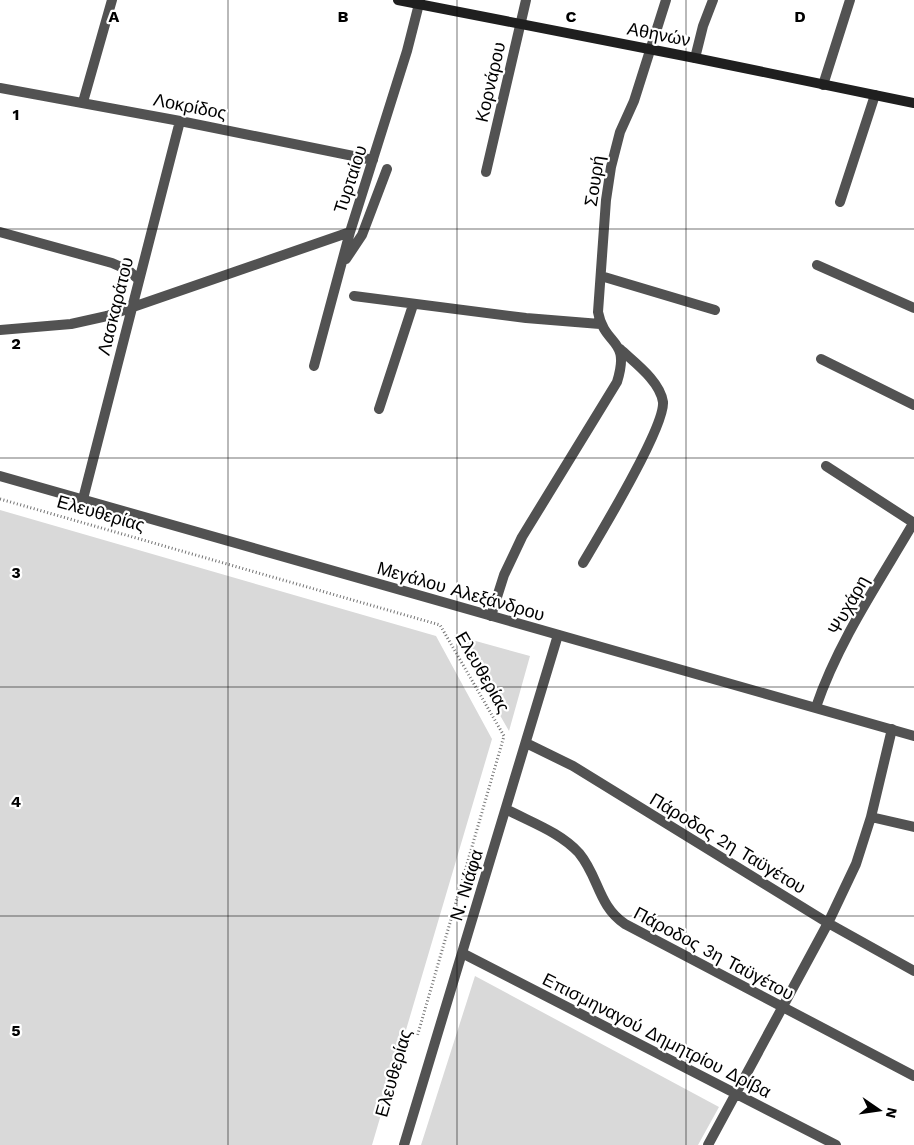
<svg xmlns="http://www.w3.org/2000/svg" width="914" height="1145" font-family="'Work Sans',sans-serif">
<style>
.green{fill:#d9d9d9}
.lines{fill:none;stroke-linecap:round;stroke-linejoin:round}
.path{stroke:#747474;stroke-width:3;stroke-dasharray:1 2.5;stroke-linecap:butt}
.pedestrian{stroke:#525252;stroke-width:10}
.minor{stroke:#525252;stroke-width:10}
.tertiary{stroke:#525252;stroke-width:10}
.secondary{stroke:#1f1f1f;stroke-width:10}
.grid{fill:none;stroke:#000;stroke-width:1;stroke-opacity:0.55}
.labels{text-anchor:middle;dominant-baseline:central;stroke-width:4.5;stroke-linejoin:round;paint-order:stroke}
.street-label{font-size:18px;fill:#000;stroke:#fff}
.grid-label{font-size:16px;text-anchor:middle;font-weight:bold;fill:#000;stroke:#fff;stroke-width:4.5;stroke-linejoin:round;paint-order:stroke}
</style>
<rect width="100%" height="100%" fill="#fff"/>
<path class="green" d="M0,510l436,126 56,103 -120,406h-372z
M454,635l76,21 -21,75z
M475,976l244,131 -21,38h-277z"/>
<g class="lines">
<path class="path" d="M0,499l440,126 64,111 -87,301"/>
<path class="pedestrian" d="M821,359l93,46"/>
<path class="minor" d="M695,58l8,-32 10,-26
M823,85l27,-85
M0,88l180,33 193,39
M83,102l29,-102
M486,172l40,-172
M840,202l35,-107
M0,232l112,31 16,7 11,10
M346,259l16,-24 25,-66
M817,265l97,43
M601,276l114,34
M354,296l172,22 74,6
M0,330l71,-6 36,-8 243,-84
M314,366l36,-134 57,-181 13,-51
M379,409l34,-104
M826,466l88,57
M83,499l97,-378
M583,563c16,-27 82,-136 80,-161 -3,-21 -28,-39 -43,-53
M491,616l13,-41 18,-38 95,-155c14,-45 -12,-34 -19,-70l8,-112 5,-33 9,-35 14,-31 32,-101
M816,707c22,-65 63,-125 98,-185
M526,743l47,23 255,157 86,48
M506,809c24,13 54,23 73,44 20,24 19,53 46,71l289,152
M871,817l43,10
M462,953l374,192
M404,1145l154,-510
M708,1145l120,-222 28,-59 15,-47 21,-88"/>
<path class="tertiary" d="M0,476l914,260"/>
<path class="secondary" d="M398,0l297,58 219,45"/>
</g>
<path class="grid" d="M228,0v1145M457,0v1145M686,0v1145M0,229h914M0,458h914M0,687h914M0,916h914"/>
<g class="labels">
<g class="street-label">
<text transform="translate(659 34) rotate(11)">Αθηνών</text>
<text transform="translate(490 82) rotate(-77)">Κορνάρου</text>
<text transform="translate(190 106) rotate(11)">Λοκρίδος</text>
<text transform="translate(350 179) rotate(-72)">Τυρταίου</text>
<text transform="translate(594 181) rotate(-81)">Σουρή</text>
<text transform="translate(115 306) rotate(-76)">Λασκαράτου</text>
<text transform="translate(101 513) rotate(16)">Ελευθερίας</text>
<text transform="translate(461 591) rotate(16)">Μεγάλου Αλεξάνδρου</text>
<text transform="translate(848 605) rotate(-61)">Ψυχάρη</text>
<text transform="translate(483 672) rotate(60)">Ελευθερίας</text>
<text transform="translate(728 843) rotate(31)">Πάροδος 2η Ταϋγέτου</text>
<text transform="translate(466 885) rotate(-73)">Ν. Νιάφα</text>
<text transform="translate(714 953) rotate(28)">Πάροδος 3η Ταϋγέτου</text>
<text transform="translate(657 1035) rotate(27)">Επισμηναγού Δημητρίου Δρίβα</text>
<text transform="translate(393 1073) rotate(-74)">Ελευθερίας</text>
</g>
</g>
<g class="grid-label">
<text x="114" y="22">A</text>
<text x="343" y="22">B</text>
<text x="571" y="22">C</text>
<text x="800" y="22">D</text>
<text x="16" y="120">1</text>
<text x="16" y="349">2</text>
<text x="16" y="578">3</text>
<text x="16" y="807">4</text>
<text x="16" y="1036">5</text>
</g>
<g transform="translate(879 1110) rotate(103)" stroke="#ffffff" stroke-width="4" paint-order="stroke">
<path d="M0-4L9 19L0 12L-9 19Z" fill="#000000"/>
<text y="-8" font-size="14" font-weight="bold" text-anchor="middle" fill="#000000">N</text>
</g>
</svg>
